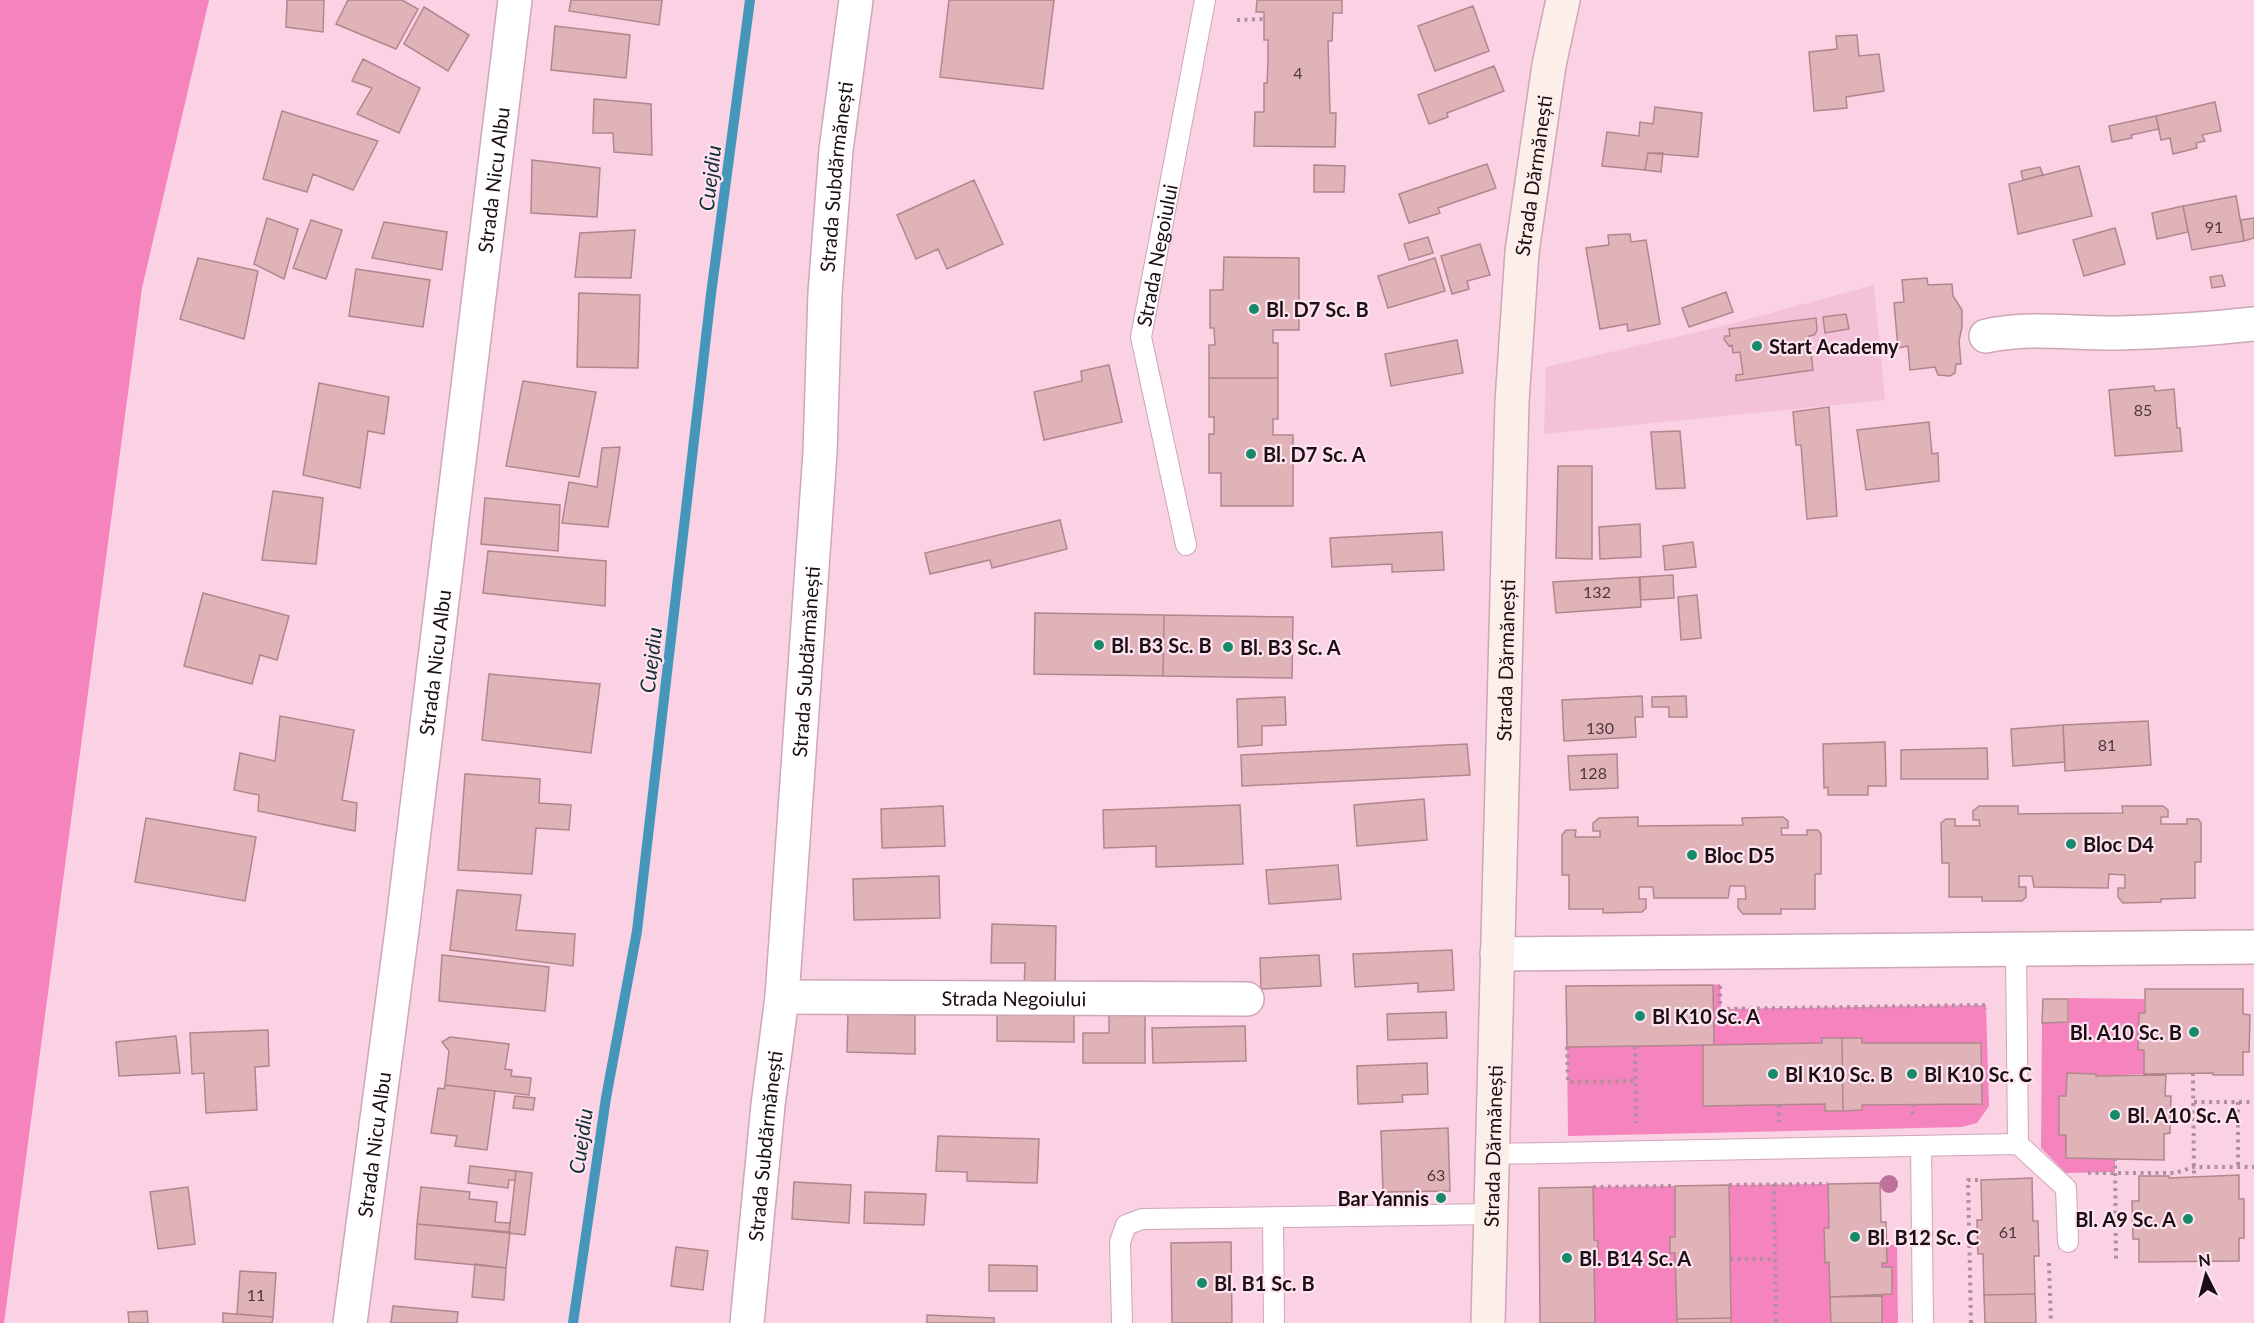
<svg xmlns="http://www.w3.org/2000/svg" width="2254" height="1323" font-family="Lato,sans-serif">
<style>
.built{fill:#f3c2d9}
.green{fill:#f584be}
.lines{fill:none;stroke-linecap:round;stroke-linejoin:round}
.stream{stroke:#4497bb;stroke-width:10}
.building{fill:#e0b3b9;stroke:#b1868c;stroke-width:1.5}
.lane-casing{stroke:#cea6b8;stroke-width:22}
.street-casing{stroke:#cea6b8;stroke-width:36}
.secondary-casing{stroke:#cea6b8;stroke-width:36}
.path{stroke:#b0909f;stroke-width:4;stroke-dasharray:3 4.5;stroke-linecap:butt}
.lane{stroke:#fff;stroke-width:20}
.street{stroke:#fff;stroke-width:33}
.secondary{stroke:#fcefe9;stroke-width:33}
.tree{fill:#bd719b}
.poi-dot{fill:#168a6b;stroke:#fee4ef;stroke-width:2}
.labels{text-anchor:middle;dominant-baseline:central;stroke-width:4.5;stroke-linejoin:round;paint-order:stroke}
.number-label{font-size:16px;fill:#4d373e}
.street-label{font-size:20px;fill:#1c0e15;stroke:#fee4ef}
.poi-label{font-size:20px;font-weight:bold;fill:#1c0e15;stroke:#fee4ef;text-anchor:start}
.water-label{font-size:21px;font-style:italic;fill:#142e39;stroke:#fee4ef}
</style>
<rect width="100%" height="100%" fill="#fbd1e4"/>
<path class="built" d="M1874,285l11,115 -341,34 2,-67 177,-41z"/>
<path class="green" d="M0,0h209l-67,288 -138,1035h-4z
M1720,984l1,25 265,-4 3,101 -12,17 -15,4 -394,9 -1,-89 136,-2 1,61 121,-2v7l37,-1v-5l120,-2 -1,-60h-119l-1,-5h-39v5l-108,2 -1,-60z
M2069,998l75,1 1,14h-6l-1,37h6v24l-48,2v-2l-29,-1 -1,23h-7v38l7,1v23h49v14l-49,1 -25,-25 1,-125h27z
M1828,1184l1,44 -5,1 1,33h4l2,61h-100l-2,-138z
M1675,1186v51h-5v16h5l2,70h-82l-1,-69 4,-1v-12l-4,-1 -1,-53z
M1887,1245h10l1,78h-16v-28l10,-1v-27h-10v-4h5z"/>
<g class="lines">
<path class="stream" d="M573,1323l33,-225 31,-167 74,-637 39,-294"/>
</g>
<path class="building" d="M287,0h37l-1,32 -37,-5z
M348,0h54l16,9 -22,40 -60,-25z
M571,0h91l-3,25 -90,-14z
M949,0h105l-11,89 -103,-12z
M1257,0h85v13h-9l-1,28h-4l2,72h6l-1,34 -81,-1 1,-34h9v-29h3l1,-21v-22h-4v-28h-8z
M1473,6l16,45 -54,20 -17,-45z
M424,7l45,28 -21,36 -44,-27z
M555,26l75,9 -4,43 -75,-8z
M1857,35l2,21 20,-2 5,37 -38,6 1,11 -33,3 -5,-59 28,-3 -1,-13z
M363,59l57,29 -21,45 -42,-19 15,-26 -20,-7z
M1494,66l10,25 -57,22 1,4 -19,7 -11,-29z
M594,99l57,5 1,51 -38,-3 -1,-19h-20z
M2215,102l6,29 -19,4 3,6 -9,2 1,5 -24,6 -3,-16 -9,2 -5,-24z
M1655,107l47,6 -4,44 -50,-4 -3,17 -43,-4 5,-34 32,4 1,-14 13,2z
M282,111l96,30 -25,49 -40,-16 -6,18 -44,-13z
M2156,116l3,13 -28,6 1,3 -20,4 -3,-16z
M1648,153h15l-2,19 -16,-2z
M532,160l68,8 -3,49 -66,-4z
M1487,164l9,24 -58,20 2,5 -31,10 -10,-29z
M1314,165l31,1 -1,26h-30z
M2079,166l13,50 -74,18 -9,-50z
M2040,167l3,8 -20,5 -2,-9z
M974,180l29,64 -56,25 -9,-20 -22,10 -19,-44z
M2236,196l8,45 -52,9 -9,-44z
M2183,206l5,26 -31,7 -5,-26z
M267,218l31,11 -14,50 -30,-15z
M2254,218v20l-10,3 -3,-21z
M311,220l31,10 -16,49 -33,-11z
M384,222l63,10 -5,38 -70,-12z
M2115,228l10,36 -41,12 -11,-36z
M635,230l-4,48 -56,-1 5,-44z
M1630,234l1,8 15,-2 14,84 -32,7 -1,-7 -27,5 -14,-81 23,-3 -1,-10z
M1428,237l5,16 -24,7 -5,-16z
M1480,244l10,31 -23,6 2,8 -17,5 -11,-38z
M1224,257l75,1v72h-26v13h5v35h-69v-33h6l-1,-17h-4v-38h13z
M198,258l60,13 -14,68 -64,-20z
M1435,258l10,33 -57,17 -10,-32z
M356,269l74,11 -7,47 -74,-11z
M2222,275l3,11 -13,2 -2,-11z
M1927,278l1,7 24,-1 1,12 9,14v17l-3,14 2,23h-5l-1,9 -5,3 -12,-1 -3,-8 -25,3 -2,-24 -10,2 -4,-45 10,-1 -2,-22z
M1726,292l7,20 -44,15 -7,-19z
M579,293l61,2 -2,73 -61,-1z
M1846,314l3,15 -24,4 -2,-16z
M1816,318l1,13 -3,4 -5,1 4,34 -77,11v-6l7,-1 -3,-22 -7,1 -1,-8 -3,1 -5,-7 1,-3h5l-1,-7z
M1457,340l6,33 -72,13 -6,-32z
M1109,365l13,57 -78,18 -10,-48 48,-11 -1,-10z
M1209,378h69v41h-5v16h20v71h-72v-33h-12v-39h5v-17h-5z
M523,381l73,11 -17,85 -73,-11z
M319,383l70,14 -5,37 -16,-3 -8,57 -57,-13z
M2154,386l1,5 19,-2 3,39h3l2,23 -67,5 -6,-66z
M1829,407l8,109 -30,3 -6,-74h-5l-3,-33z
M1929,422l3,32 6,-1 1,28 -73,9 -9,-60z
M1680,431l5,57 -29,1 -5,-57z
M620,447l-12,80 -46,-4 7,-41 28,5 5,-39z
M1558,466h34v93l-36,-1z
M273,491l50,7 -7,66 -54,-4z
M485,498l75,7 -2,46 -77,-7z
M1060,520l7,29 -75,19 -2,-8 -60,14 -5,-21z
M1640,524l1,33 -41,2 -1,-32z
M1442,532l2,38 -52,2v-8l-60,3 -2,-29z
M1693,542l3,25 -31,3 -2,-24z
M488,551l118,10 -1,45 -122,-13z
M1673,575l1,23 -33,2 -1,-23z
M1639,577l2,30 -85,6 -3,-31z
M203,593l86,23 -12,44 -17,-5 -8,29 -68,-18z
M1697,595l4,43 -20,2 -3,-43z
M1035,613l129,2 -1,61 -129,-2z
M1164,615l129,2 -1,61 -129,-2z
M489,674l111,10 -9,69 -109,-13z
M1642,696l1,21h-8l1,20 -72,4 -2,-41z
M1686,696l1,21h-18v-10h-17v-10z
M1285,697l1,28 -24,1v19l-24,2 -1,-48z
M280,716l74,14 -12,70 15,3 -2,28 -97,-20 1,-16 -25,-5 6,-37 35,8z
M2148,721l3,44 -86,6 -2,-46z
M2063,725l2,37 -52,4 -2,-37z
M1885,742l1,44h-18v9h-40v-8l-4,1 -1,-44z
M1467,744l3,31 -228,11 -1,-31z
M1987,748l1,31h-87v-29z
M1617,754l1,34 -48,2 -2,-34z
M465,774l75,5 -1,24 32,2 -2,25 -33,-2 -4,46 -74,-4z
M1424,799l3,41 -70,6 -3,-41z
M1240,805l3,59 -87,3v-21l-52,2 -1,-38z
M943,806l2,40 -63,2 -1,-39z
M1979,806h39v8l105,-1 -1,-7h41l5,4v7h-7v7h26v-5h11l3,4v39h-6v36l-34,1v3l-38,1 -5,-6v-9h7v-13l-16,-1 -1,14 -74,-1 -2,-11h-13v11h7v10l-4,4h-40v-4h-33v-34h-7l-1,-40 5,-4h9v7h25l-1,-6h-6v-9z
M1638,817v9l105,-1 -1,-7 41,-1 5,4v7h-7l1,7h25v-5h11l3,4v40h-6v35h-34v5h-38l-5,-6v-9h8l-1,-13h-15l-2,12h-74l-1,-11h-14v12h7v9l-4,4 -39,1v-4h-34v-34h-7v-40l4,-5h10l-1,7h25v-6h-7v-8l6,-5z
M146,818l110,19 -11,64 -110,-19z
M1338,865l3,34 -72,5 -3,-34z
M939,876l1,42 -86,2 -1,-41z
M457,890l64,5 -5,35 59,4 -2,32 -123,-16z
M992,924l64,2 -1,65 -31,-1 1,-27h-34z
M1452,950l2,40 -36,2v-9l-63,4 -2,-33z
M442,955l107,12 -4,44 -106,-10z
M1319,955l2,31 -60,3 -1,-31z
M1713,985l1,60 -147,2 -1,-61z
M2145,989h98v25l7,1 -1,37h-6v23h-30v-2l-69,1v-24h-6l1,-37h6z
M2043,999h25v23l-26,1z
M997,1007l77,1v34l-77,-1z
M1109,1010h36v53h-62v-30h26z
M1446,1012l1,26 -59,2 -1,-26z
M848,1013l67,2v39l-68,-2z
M1245,1026l1,35 -93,2 -1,-35z
M268,1030l1,36 -14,1 2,43 -51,3 -2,-40 -12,1 -2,-41z
M176,1036l4,37 -61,3 -3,-34z
M450,1037l59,7 -4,25 7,1 -1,6 20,2 -2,17 -84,-10 4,-34 -7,-9z
M1822,1038h20l1,73h-18v-7l-122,2v-61l119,-2z
M1842,1038h20v5h119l1,61 -120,1v5l-19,1z
M1427,1063l1,31 -26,1 1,7 -45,2 -1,-38z
M2067,1073l29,1v2l70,-1 -1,21h6l-1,37 -6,1v26l-98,-2v-23h-7v-39h7z
M445,1085l50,6 -8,59 -32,-4 2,-10 -26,-3 7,-45 6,1z
M515,1096l20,2 -2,12 -20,-2z
M1448,1128l2,63 -67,1 -2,-61z
M938,1136l101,3 -2,44 -70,-2v-9l-31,-1z
M470,1166l46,5 -1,9h-6l-1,8 -40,-5z
M516,1171l16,2 -7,62 -16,-2z
M2239,1175v24h5v39h-5v23l-100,1v-23h-6l-1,-38h7v-25h30v2z
M2032,1178l1,43h5l1,35h-5l1,38 -51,1 -1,-41h-5l-1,-34h5l-1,-40z
M794,1182l57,3 -2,38 -57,-4z
M1880,1183l1,39h5l1,41h-5v4h10v27l-62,3 -1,-35 -4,1 -1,-35h5l-1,-44z
M1729,1185l2,133 -54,1 -2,-66h-5v-16h5v-51z
M188,1187l7,57 -37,5 -8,-57z
M421,1187l49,5 -1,7 28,3 -2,20 15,1 -1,10 -92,-9z
M1593,1187l1,53 4,1v13h-4l1,69h-55l-1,-135z
M865,1192l61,2 -2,31 -60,-2z
M417,1224l93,8 -4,36 -91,-9z
M1231,1242l1,81h-60l-1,-80z
M676,1247l32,4 -5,39 -32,-4z
M475,1264l31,4 -2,32 -32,-3z
M989,1265l48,1v25h-48z
M240,1271l36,2 -3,44 -36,-3z
M2035,1294l1,29h-51l-1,-28z
M1882,1296v27h-51l-1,-26z
M393,1306l65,6 -1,11h-66z
M147,1311l1,12h-19l-1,-11z
M223,1313l50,4 -1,6h-49z
M927,1315l67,3v5h-67z
M1731,1318v5h-54v-4z"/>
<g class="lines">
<g class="lane-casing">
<g id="lane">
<path id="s1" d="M1186,545l-45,-208 64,-337"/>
<path d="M2016,949l2,195"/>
<path d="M1921,1146l2,177"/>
<path d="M1492,1154l526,-10 48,44 2,54"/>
<path d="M1273,1218l1,105"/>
<path d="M1122,1323l-2,-81 6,-17 16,-6 348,-5"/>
</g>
</g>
<g class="street-casing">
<g id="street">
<path d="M1986,336c45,-10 89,-2 134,-3 45,-1 90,-4 134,-9"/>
<path d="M1497,954l757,-7"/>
<path id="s2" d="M782,997l465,2"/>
<path id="s3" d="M350,1323l52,-393 113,-930"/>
<path id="s4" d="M747,1323l21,-218 14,-108 38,-544 5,-160 11,-143 20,-150"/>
</g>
</g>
<g class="secondary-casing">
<g id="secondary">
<path id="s5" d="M1488,1323l24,-921 10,-150 27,-187 14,-65"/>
</g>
</g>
<path class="path" d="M1237,20l27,-1
M1720,986v23l266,-4v4
M1635,1046l1,77
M1567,1047l1,35 67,-1
M2193,1073l1,104
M2194,1102h60
M2238,1102v65
M1913,1104v15
M1779,1105v17
M2115,1158l1,103
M2088,1173h87l19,-6h60
M1880,1183l15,-1
M1774,1184l2,139
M1729,1185l99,-1
M1593,1187l82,-1
M1730,1259h45
M2049,1263l2,60
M1971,1323l-3,-143h13"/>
<use href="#lane" class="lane"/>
<use href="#street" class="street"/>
<use href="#secondary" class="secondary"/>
</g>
<circle class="tree" cx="1889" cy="1184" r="9"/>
<g class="poi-dot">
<circle cx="1254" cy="309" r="6"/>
<circle cx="1757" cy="346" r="6"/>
<circle cx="1251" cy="454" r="6"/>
<circle cx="1099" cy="645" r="6"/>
<circle cx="1228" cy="647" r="6"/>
<circle cx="2071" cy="844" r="6"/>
<circle cx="1692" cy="855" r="6"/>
<circle cx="1640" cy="1016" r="6"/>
<circle cx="2194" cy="1032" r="6"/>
<circle cx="1773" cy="1074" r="6"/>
<circle cx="1912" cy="1074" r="6"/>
<circle cx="2115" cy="1115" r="6"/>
<circle cx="1441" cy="1198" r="6"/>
<circle cx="2188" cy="1219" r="6"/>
<circle cx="1855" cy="1237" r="6"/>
<circle cx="1567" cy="1258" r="6"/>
<circle cx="1202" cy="1283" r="6"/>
</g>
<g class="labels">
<g class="number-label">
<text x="1298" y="72">4</text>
<text x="2214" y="226">91</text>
<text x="2143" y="409">85</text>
<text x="1597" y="591">132</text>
<text x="1600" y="727">130</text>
<text x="2107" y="744">81</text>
<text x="1593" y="772">128</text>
<text x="1436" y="1174">63</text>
<text x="2008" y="1231">61</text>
<text x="256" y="1294">11</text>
</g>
<g class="street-label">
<text stroke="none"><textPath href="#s5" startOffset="1149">Strada Dărmănești</textPath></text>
<text stroke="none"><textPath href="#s4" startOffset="1150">Strada Subdărmănești</textPath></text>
<text stroke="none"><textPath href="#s3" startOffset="1152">Strada Nicu Albu</textPath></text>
<text stroke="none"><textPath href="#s1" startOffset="296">Strada Negoiului</textPath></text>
<text stroke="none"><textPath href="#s5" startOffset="663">Strada Dărmănești</textPath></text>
<text stroke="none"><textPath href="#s3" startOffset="666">Strada Nicu Albu</textPath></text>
<text stroke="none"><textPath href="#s4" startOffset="664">Strada Subdărmănești</textPath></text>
<text stroke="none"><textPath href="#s2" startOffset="232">Strada Negoiului</textPath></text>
<text stroke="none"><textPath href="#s3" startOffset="180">Strada Nicu Albu</textPath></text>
<text stroke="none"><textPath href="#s4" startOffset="178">Strada Subdărmănești</textPath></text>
<text stroke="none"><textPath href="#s5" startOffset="177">Strada Dărmănești</textPath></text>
</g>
<g class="poi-label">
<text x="1266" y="309">Bl. D7 Sc. B</text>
<text x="1769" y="346">Start Academy</text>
<text x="1263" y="454">Bl. D7 Sc. A</text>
<text x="1111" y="645">Bl. B3 Sc. B</text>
<text x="1240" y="647">Bl. B3 Sc. A</text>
<text x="2083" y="844">Bloc D4</text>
<text x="1704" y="855">Bloc D5</text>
<text x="1652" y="1016">Bl K10 Sc. A</text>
<text x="2182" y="1032" text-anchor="end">Bl. A10 Sc. B</text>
<text x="1785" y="1074">Bl K10 Sc. B</text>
<text x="1924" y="1074">Bl K10 Sc. C</text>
<text x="2127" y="1115">Bl. A10 Sc. A</text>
<text x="1429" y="1198" text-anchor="end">Bar Yannis</text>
<text x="2176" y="1219" text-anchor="end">Bl. A9 Sc. A</text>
<text x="1867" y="1237">Bl. B12 Sc. C</text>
<text x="1579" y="1258">Bl. B14 Sc. A</text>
<text x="1214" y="1283">Bl. B1 Sc. B</text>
</g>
<g class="water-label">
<text transform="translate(709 178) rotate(-83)">Cuejdiu</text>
<text transform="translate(650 660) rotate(-83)">Cuejdiu</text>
<text transform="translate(580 1141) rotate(-82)">Cuejdiu</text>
</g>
</g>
<g transform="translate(2206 1275) rotate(354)" stroke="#fee4ef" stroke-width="4.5" paint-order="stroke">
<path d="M0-4.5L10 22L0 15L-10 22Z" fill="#1c0e15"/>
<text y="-9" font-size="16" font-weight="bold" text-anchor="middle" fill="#1c0e15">N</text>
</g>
</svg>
